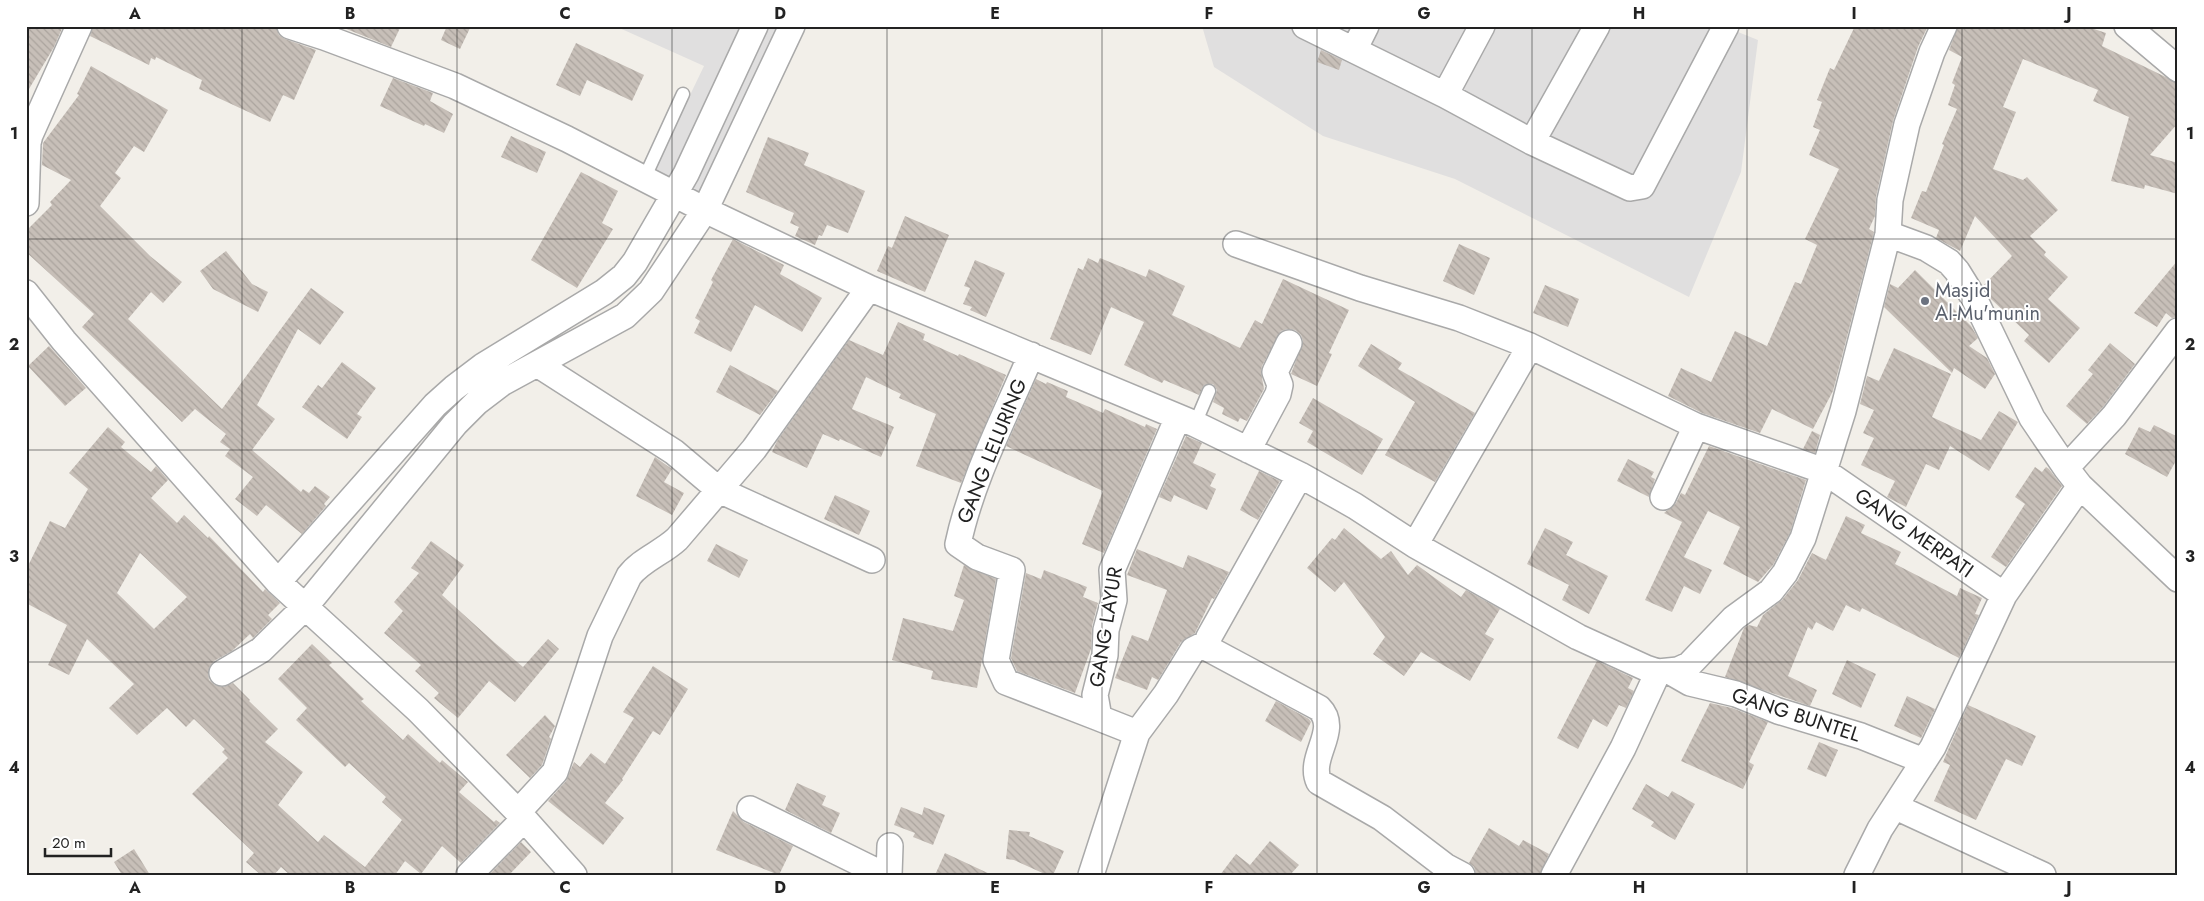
<svg xmlns="http://www.w3.org/2000/svg" width="2204" height="901" font-family="Jost,sans-serif">
<style>
.residential{fill:#e0dfdf}
.building{fill:url(#building-back-hatch);fill-rule:evenodd}
.lines{fill:none;stroke-linecap:round;stroke-linejoin:round}
.service-casing{stroke:#a9a9a9;stroke-width:15}
.minor-casing{stroke:#a9a9a9;stroke-width:28}
.service{stroke:#fff;stroke-width:12}
.minor{stroke:#fff;stroke-width:25}
.grid{fill:none;stroke:#222;stroke-width:1;stroke-opacity:0.55}
.worship-dot{fill:#6b7280;stroke:#fff;stroke-width:2}
.labels{text-anchor:middle;dominant-baseline:central;stroke-width:4;stroke-linejoin:round;paint-order:stroke}
.worship-label{font-size:20px;fill:#5b616d;stroke:#fff;text-anchor:start}
.street-label{font-size:20px;fill:#222;stroke:#fff}
.neatline{fill:none;stroke:#222;stroke-width:2}
.grid-label{font-size:16px;text-anchor:middle;font-weight:bold;fill:#222}
</style>
<defs>
<pattern id="building-back-hatch" width="6" height="6" patternUnits="userSpaceOnUse" patternTransform="scale(1.25)"><rect width="6" height="6" fill="#c7bfb8"/><path d="M-1 5l2 2M0 0l6 6M5-1l2 2" fill="none" stroke="#aba49e"/></pattern>
</defs>
<rect width="100%" height="100%" fill="#f2efe9"/>
<path class="residential" d="M615,26h172l-73,176 -61,-30 51,-106z
M1202,26h521l35,14 -17,132 -52,125 -234,-118 -132,-43 -109,-69z"/>
<path class="building" d="M26,26h37l-9,21 -28,47z
M93,26h183l3,9 6,4 31,11 -22,50 -11,-5 -13,27 -71,-33 3,-9 -46,-23 -1,3 -4,-2 -2,7 -59,-29z
M339,26h62l-10,21z
M447,26h24l-11,23 -19,-9z
M1855,26h73l-10,21 -25,74 -17,76 -1,19 -6,13 5,3 -41,159 -20,38 -41,-20 -12,24 -58,-20 -34,-17 13,-28 30,14 24,-51 32,15 28,-64 6,2 16,-39 -12,-6 34,-70 -30,-14 11,-25 -7,-3 9,-25 -5,-2 13,-32 4,2z
M1958,26h127l21,7 -4,13 76,37v40l-28,32 28,8v31l-33,-9 -1,4 -33,-8 18,-64 -36,-16 5,-11 -75,-31 -20,48 13,5 -23,57 30,11 4,-3 31,33 -28,26 16,16 -2,3 24,22 -20,22 32,29 -31,35 -25,-22 5,-6 -38,-36 -8,-13 29,-30 -37,-40 -15,35 -24,-13 3,-8 -28,-12 11,-27 4,1 18,-47 -2,-1 15,-35 -9,-4 7,-20 -3,-2 10,-26 -13,-7z
M576,43l68,32 -12,26 -45,-21 -7,16 -24,-11z
M1321,50l21,10 -3,10 -22,-8z
M91,66l77,44 -24,42 -10,-6 -19,27 6,5 -21,28 50,50 32,26 -19,21 -12,-11 -23,27 94,90 89,-121 33,24 -24,33 -22,-16 -41,76 18,14 -23,31 49,42 2,-3 6,4 6,-7 15,11 -6,7 2,2 -24,28 -36,-29 -9,11 -22,-17 18,-22 -28,-21 5,-7 -10,-7 6,-8 -31,-25 -13,13 -100,-95 12,-13 -68,-62v-21l26,-26 -2,-3 21,-22 -29,-15 1,-22 36,-48 -2,-1z
M393,78l40,15 -3,8 23,13 -9,19 -19,-9 -1,2 -44,-20z
M511,136l35,16 -9,21 -36,-16z
M768,137l41,16 -5,12 61,26 -17,42 -21,-8 -5,11 -3,-1 -4,10 -20,-9 4,-9 -9,-4 4,-10 -48,-21z
M581,172l37,19 -16,32 11,6 -36,59 -46,-28z
M905,216l44,19 -24,57 -48,-21 11,-25 4,2z
M733,239l51,26 -4,9 42,24 -20,34 -47,-27 -24,47 -37,-19 6,-12 -5,-3 18,-36 -2,-2z
M1459,244l31,14 -16,37 -31,-14z
M226,251l26,33 16,8 -10,20 -45,-23 -13,-18z
M1088,258l10,5 2,-5 46,19 3,-8 36,17 -13,29 68,33 15,-28 7,4 21,-45 66,31 -20,43 3,1 -15,32 -26,-12 12,-33 -2,-6 -6,-5 -8,-1 -6,2 -19,35 -1,6 3,17 -17,32 -7,-3 -2,4 -16,-8 2,-6 -11,-6 4,-12 -4,-6 -9,1 -5,10 -35,-15 -2,3 -38,-18 20,-43 -33,-15 -20,48 -41,-16 28,-71 5,2z
M975,260l30,13 -19,44 -16,-7 2,-3 -9,-3 7,-16 -6,-2z
M2178,260v57l-6,1 -6,-5 -9,14 -23,-14z
M1915,270l56,56 7,12 -9,8 18,12 8,16 -10,15 -31,-21 -2,5 -68,-66 6,-23 8,4z
M1545,285l34,14 -11,28 -35,-14z
M898,322l27,12 -2,6 35,16 1,-2 47,21 -45,108 -45,-17 20,-52 -37,-16 2,-4 -35,-17 -14,32 42,18 -13,30 -41,-18 -1,2 -16,-7 -16,34 -35,-16 5,-11 72,-101 34,15z
M2110,343l25,21 -32,43 -16,17 -21,-18 27,-32 -5,-4z
M1371,344l31,19 -4,6 77,44 -40,69 -50,-27 30,-53 -57,-36z
M49,346l37,42 -21,18 -37,-40z
M1894,348l57,26 -19,43 49,23 18,-29 19,11 -29,49 -39,-25 -11,24 -13,-6 -20,43 -19,-10 8,-16 -34,-16 13,-27 -11,-5 11,-23 -14,-6 7,-28 12,5z
M342,362l34,26 -19,26 5,3 -15,22 -45,-32 16,-22 4,3z
M730,365l48,26 -18,24 -44,-23z
M1036,379l10,5 1,-2 21,9 -2,6 37,16 2,-4 40,18 1,-3 11,5 -53,124 -22,-9 21,-53 -97,-45z
M1313,398l70,41 -21,36 -55,-33 6,-11 -14,-8z
M2154,425l24,12v20l-11,20 -42,-23 14,-27 11,5z
M108,427l17,15 -4,5 30,25 5,-6 12,14 -17,18 26,25 7,-8 24,23 1,-2 54,56 2,-3 15,14 -12,12 4,4 -19,19 -3,-4 -18,17 -18,10 -4,5 -2,7 1,7 6,5 8,2 10,-4 17,17 -1,1 29,28 -13,13 38,30 -25,33 40,37 6,-7 41,32 37,-47 -20,-18 4,-5 -37,-34 -4,4 -49,-47 11,-12 -29,-29 34,-35 20,19 -3,2 35,34 -3,2 42,39 5,-6 32,29 2,-3 26,22 -9,10 35,30 2,-2 4,3 -39,40 -19,-17 -21,28 -16,-13 -10,14h-105l-9,-8 -7,8h-13l-15,-13 8,-9 -62,-59 36,-36 -6,-6 3,-3 -31,-30 -8,8 -19,-19 -30,27 -28,-27 25,-24 -47,-45 -18,36 -21,-10 19,-40 -41,-22v-33l24,-49 15,7 23,-39 -19,-16zM140,553l47,44 -33,32 -37,-36z
M1812,431l8,4 -5,18 -12,-4z
M1186,436l16,7 -9,20 23,11 -6,12 6,3 -9,21 -33,-15 -3,7 -12,-5z
M1709,446l97,34 -16,53 -17,32 -15,17 -35,-18 17,-37 -32,-16 -24,46 28,13 -12,24 -16,-8 -12,26 -27,-12 37,-78 -18,-9 12,-10 5,-10 4,2z
M655,457l17,12 -8,13 20,11 -12,22 -36,-19z
M1628,459l26,13 -3,5 4,2 -6,18 -32,-16z
M2035,467l7,5 4,-5 3,2 13,17 -56,81 -15,-10 34,-53 -10,-7z
M1259,471l21,10 -22,39 -18,-10z
M835,495l35,16 -11,24 -35,-16z
M1846,516l19,9 -4,8 40,19 -6,12 62,32 3,-8 22,10 -7,16 4,1 -20,43 -97,-50 -2,4 -14,-7 -13,26 -17,-9 -4,8 -4,-3 -20,49 29,14 -7,16 -85,-29 19,-49 5,-3 8,2 6,-12 19,-15 16,-20 14,-27 14,7z
M1344,528l37,31 10,-8 17,24 9,-10 44,32 5,-7 34,19 -15,25 9,5 -24,42 -49,-29 -17,24 -31,-22 12,-17 -41,-55 -9,10 -28,-24 25,-30 3,2z
M1545,528l28,14 -7,13 42,21 -19,38 -27,-14 7,-15 -42,-21z
M431,541l33,24 -22,30 53,48 28,24 25,-28 11,10 -44,53 -26,-21 -31,37 -24,-20 5,-5 -24,-22 6,-6 -37,-32 19,-22 -9,-9 25,-29 -8,-5z
M716,544l32,16 -9,18 -32,-17z
M1137,549l46,19 5,-13 41,17 -15,27 -2,-1 -17,35 -14,9 -23,38 -6,-3 -5,13 -32,-12 17,-43 16,6 19,-51 -40,-15z
M964,565l32,14 -19,109 -46,-9 2,-8 -41,-11 11,-42 50,13 11,-31 -10,-4z
M1044,570l43,17 -4,10 15,6 -6,23 -1,23 -16,44 -58,-22 -6,-13 15,-85 15,6z
M1847,660l29,14 -15,34 -29,-14z
M1597,661l36,17 -5,10 6,3 -8,17 -7,-3 -12,22 -14,-8 -15,30 -21,-11z
M653,666l35,23 -28,46 -7,-4 -31,48 1,1 -18,23 19,15 -21,27 -55,-44 18,-20 8,-19 6,5 11,-14 14,11 29,-46 -11,-6z
M1907,696l28,13 -14,29 -27,-12z
M1276,701l33,18 2,3 -10,20 -36,-21z
M1710,703l22,5 36,14 -19,40 5,3 -11,24 -62,-28z
M1968,705l68,31 -14,30 -16,-7 -30,61 -42,-19 16,-36 -7,-3 5,-12z
M545,715l10,11 -6,11 2,2 -9,26 -12,13 -24,-23z
M1819,742l19,8 -12,27 -19,-8z
M797,783l29,13 -4,9 18,8 -9,20 -46,-23z
M1646,784l22,13 4,-6 23,13 -20,36 -24,-14 3,-4 -22,-13z
M901,807l21,8 2,-8 21,8 -12,30 -20,-8 2,-4 -21,-8z
M733,811l11,11 49,24 -14,29 -63,-25z
M1489,828l30,18 4,-6 26,14 -9,21 -64,-1 -2,-7 -5,-4z
M1009,830l21,2 -1,4 35,15 -11,24h-6l-33,-15 -8,-1z
M1270,841l29,24 -9,10h-70l16,-21 14,11z
M521,842l10,10 -22,23h-20z
M134,849l16,26h-28l-8,-13z
M945,853l47,22h-57z"/>
<g class="lines">
<g class="service-casing">
<path id="service" d="M644,179l39,-85
M1195,424l14,-33"/>
</g>
<g class="minor-casing">
<path id="minor" d="M290,26l34,11 131,49 112,53 138,71 164,78 326,136 105,51 55,31 60,39 163,92 68,31 12,4 20,-2 11,-5 45,-47 37,-27 14,-18 18,-35 40,-127 45,-177 2,-34 17,-76 25,-72 12,-26
M1305,26l140,69 87,47 98,46 12,-2 84,-160
M2127,26l51,43
M1354,50l12,-24
M1445,95l37,-69
M1532,142l65,-116
M26,203l2,-60 2,-8 49,-109
M1888,234l38,14 23,14 8,9 18,29 57,118 34,50 14,18 98,93
M1236,244l124,44 99,30 71,28 -115,199
M26,293l38,48 214,241 140,128 100,102 56,63
M1530,346l166,80 128,45 180,124
M1031,355c-26,62 -59,123 -73,189l19,13 35,13 -16,90 10,22 93,36
M537,364l137,88 45,38 153,70
M1248,450l30,-56 2,-9 -5,-13 14,-29
M2066,468l48,-52 64,-85
M1300,475l-91,162 -2,6 2,6 110,59c22,22 -12,49 0,74l63,36 63,48 17,9
M1663,497l33,-71
M278,582l157,-177 19,-17 29,-22 121,-74 20,-16 11,-14 51,-88 69,-148
M1669,671l21,12 46,11 42,17 83,25 63,25
M222,673l39,-23 43,-42 151,-184 22,-22 25,-19 123,-67 26,-25 54,-81 87,-184
M1137,733l-38,-15 -4,-23 10,-40 1,-25 8,-30 -2,-30 66,-153
M1896,807l147,68
M750,809l134,66
M518,812l37,-40 45,-136 29,-60c12,-16 33,-23 48,-37l77,-90 115,-161
M469,875l55,-56
M889,875l1,-29
M1091,875l46,-142 29,-39 27,-44 14,-7
M1554,875l69,-127 35,-76
M1857,875l23,-46 53,-82 71,-152 76,-109"/>
</g>
<use href="#service" class="service"/>
<use href="#minor" class="minor"/>
</g>
<path class="grid" d="M242,26v849M457,26v849M672,26v849M887,26v849M1102,26v849M1317,26v849M1532,26v849M1747,26v849M1962,26v849M26,239h2152M26,450h2152M26,662h2152"/>
<circle class="worship-dot" cx="1925" cy="301" r="5"/>
<g class="labels">
<g class="worship-label">
<text x="1935" y="290">Masjid<tspan x="1935" dy="23">Al-Mu'munin</tspan></text>
</g>
<g class="street-label">
<text transform="translate(992 451) rotate(-68)">GANG LELURING</text>
<text transform="translate(1914 533) rotate(35)">GANG MERPATI</text>
<text transform="translate(1106 627) rotate(-81)">GANG LAYUR</text>
<text transform="translate(1796 715) rotate(18)">GANG BUNTEL</text>
</g>
</g>
<rect width="2204" height="901" fill="none" stroke="#ffffff" stroke-width="55"/>
<path d="M45 848v8h66v-8" fill="none" stroke="#222222" stroke-width="2.5"/>
<text x="52" y="848" font-size="15" fill="#222222" stroke="#ffffff" stroke-width="4" paint-order="stroke">20 m</text>
<rect x="28" y="28" width="2148" height="846" class="neatline"/>
<g class="grid-label">
<text x="135" y="19">A</text>
<text x="350" y="19">B</text>
<text x="565" y="19">C</text>
<text x="780" y="19">D</text>
<text x="995" y="19">E</text>
<text x="1209" y="19">F</text>
<text x="1424" y="19">G</text>
<text x="1639" y="19">H</text>
<text x="1854" y="19">I</text>
<text x="2069" y="19">J</text>
<text x="14" y="139">1</text>
<text x="2190" y="139">1</text>
<text x="14" y="350">2</text>
<text x="2190" y="350">2</text>
<text x="14" y="562">3</text>
<text x="2190" y="562">3</text>
<text x="14" y="773">4</text>
<text x="2190" y="773">4</text>
<text x="135" y="893">A</text>
<text x="350" y="893">B</text>
<text x="565" y="893">C</text>
<text x="780" y="893">D</text>
<text x="995" y="893">E</text>
<text x="1209" y="893">F</text>
<text x="1424" y="893">G</text>
<text x="1639" y="893">H</text>
<text x="1854" y="893">I</text>
<text x="2069" y="893">J</text>
</g>
</svg>
